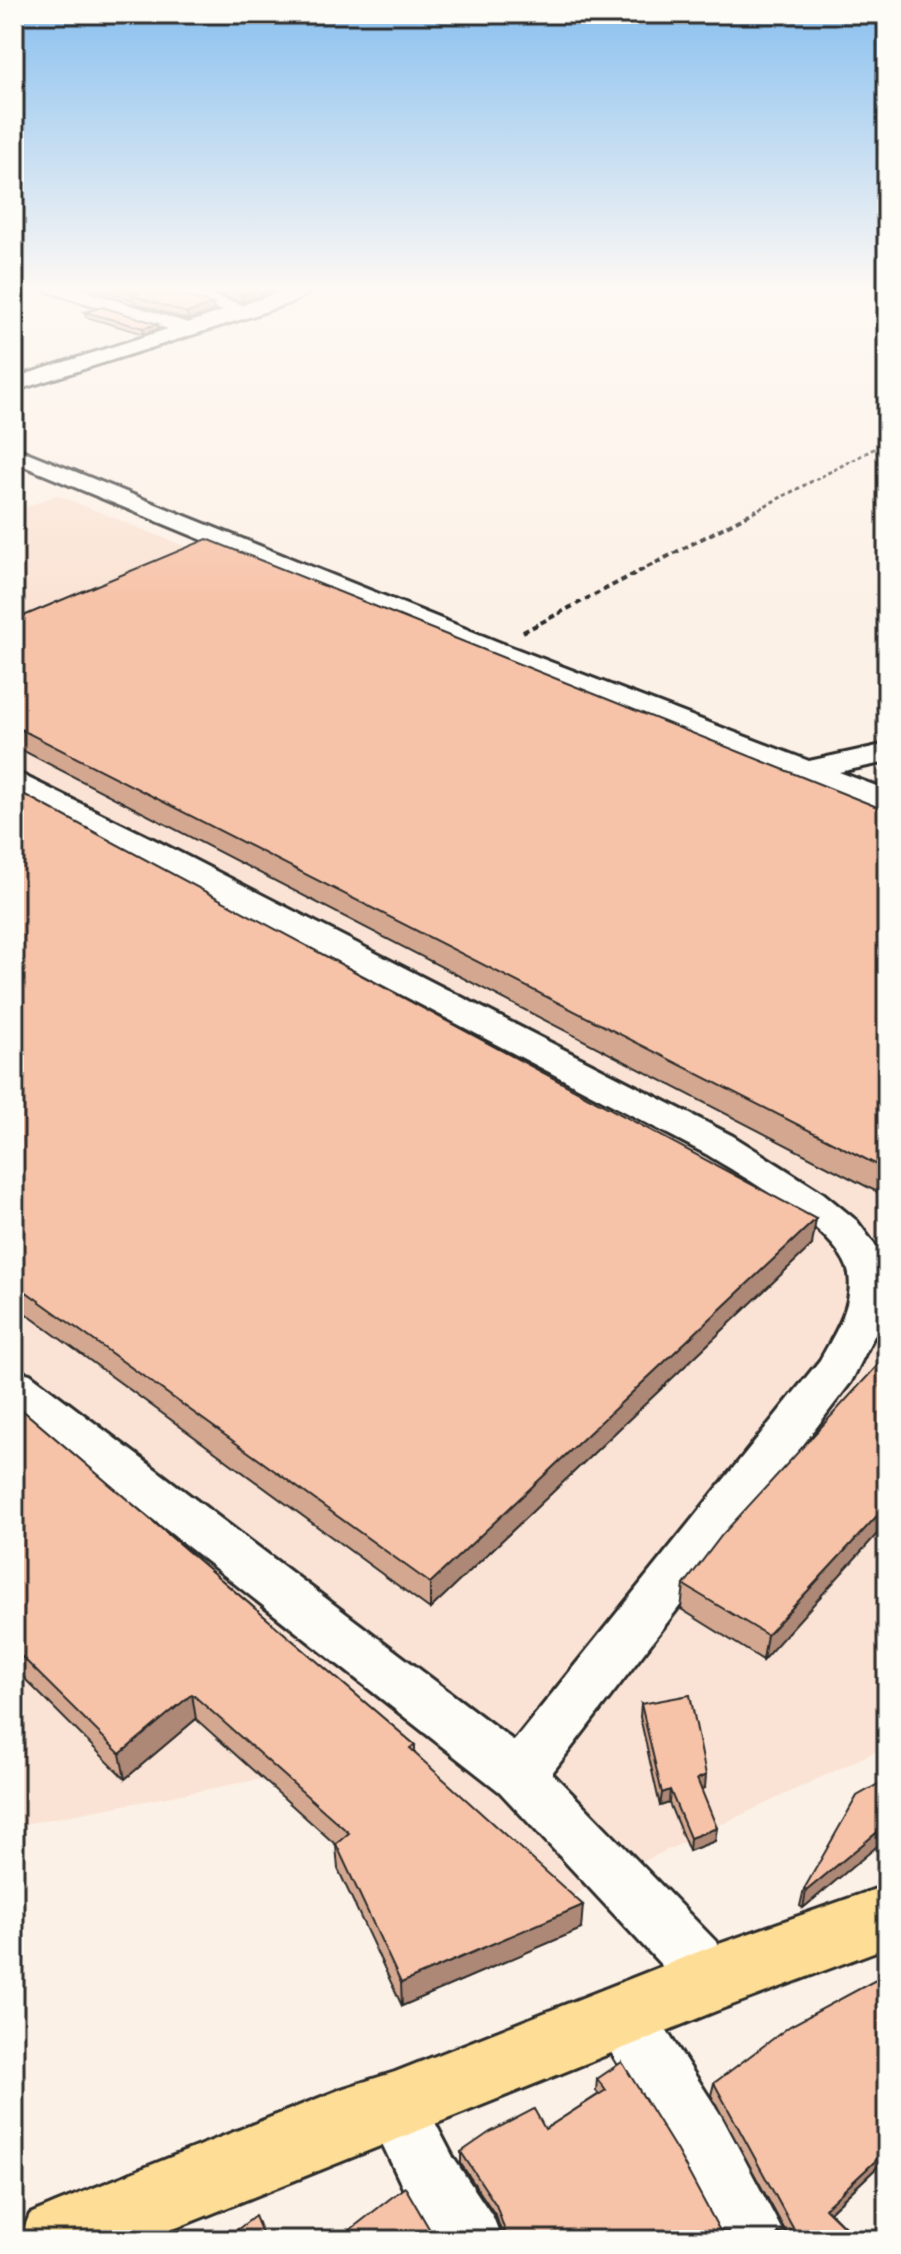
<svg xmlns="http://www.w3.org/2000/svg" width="901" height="2254" font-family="Mali,sans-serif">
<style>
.built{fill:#fae3d4}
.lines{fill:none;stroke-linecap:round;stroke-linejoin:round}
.minor-casing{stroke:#2b2b2b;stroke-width:6}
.major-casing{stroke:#2b2b2b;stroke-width:6}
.path-far1{stroke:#2b2b2b;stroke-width:3;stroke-dasharray:4 3;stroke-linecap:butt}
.path{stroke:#2b2b2b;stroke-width:4;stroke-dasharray:6 4;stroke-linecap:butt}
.minor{fill:#fdfcf7;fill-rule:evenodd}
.major{fill:#fede96;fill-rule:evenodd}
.wall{fill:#d4a890;stroke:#2b2b2b;stroke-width:2}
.shaded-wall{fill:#ad8876;stroke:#2b2b2b;stroke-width:2}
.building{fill:#f7c3a8;stroke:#2b2b2b;stroke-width:2}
</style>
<rect width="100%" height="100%" fill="#fcf1e7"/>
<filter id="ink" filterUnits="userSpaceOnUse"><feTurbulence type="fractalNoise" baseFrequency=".0125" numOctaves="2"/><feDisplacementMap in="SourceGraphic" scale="16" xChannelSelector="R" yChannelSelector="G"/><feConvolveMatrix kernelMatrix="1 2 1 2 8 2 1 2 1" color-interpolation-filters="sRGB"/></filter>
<g filter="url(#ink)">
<path class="built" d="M57,495l830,333v918l-431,204 -163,-177 -279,53v-1314z"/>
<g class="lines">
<g class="minor-casing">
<path id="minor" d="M42,286h29l117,37 35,-12 -70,-21 -2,-4h29l63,19 53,-19h24l-25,15 -43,15 -238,75v-13l154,-49 -124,-39z
M14,447l487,196 308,118 78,-17v18l-48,10 48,18v20l-406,-155 -467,-193z
M14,771l145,71 574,294 90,57 34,28 28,38 2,51 -36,72 -299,391 181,186 9,20 -9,20 -20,8 -20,-8 -193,-207 -486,-382v-40l16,4 484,367 306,-381c14,-25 34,-55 29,-86 -8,-43 -107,-98 -143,-120l-692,-362z
M622,1986l21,8 79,123 65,123h-67l-42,-79 -77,-125 -8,-21 8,-21z
M395,2077l21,9 38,73 39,58 9,23h-69l-23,-37 -45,-96 9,-21z"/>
</g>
<g class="major-casing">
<path id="major" d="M887,1885v62l-171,64 -570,229h-127l11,-26 26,-11 288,-115 51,-16 318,-126z"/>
</g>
<path class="path-far1" d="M753,512l134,-70"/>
<path class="path" d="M523,632l234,-122"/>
<use href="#minor" class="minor"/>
<use href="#major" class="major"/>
</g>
<path class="wall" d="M85,286h68l60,25 -25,9 -54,-17v-3z
M191,286h95l-43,16z
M85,312l73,12v5l-14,5 -58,-17z
M14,620l873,191v386l-873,-451z
M14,789l798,456 -382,364 -416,-304z
M887,1355l-124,305 -82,-51 3,-24z
M14,1403l401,342v9l166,175 -179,77 -64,-137 -2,-24 -140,-126 -71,60 -111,-111z
M641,1704l64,84 -4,2 14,51 -26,10 -20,-48 -9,3 -20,-89z
M884,1840l-81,68 -3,-2 4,-17z
M887,1974v184l-57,54 28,28h-82l2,-8h8l-75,-137 3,-12z
M597,2079l123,152 10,9h-251l1,-8 21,-1 -5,-15 -35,-52v-12l84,-23 54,-35 -3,-3z"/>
<path class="shaded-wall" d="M266,286h20l-43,16 -1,-7z
M213,304v7l-25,9 -1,-7z
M158,324v5l-14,5 -1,-6z
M816,1219l-4,26 -382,364v-26z
M887,1505v18l-124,137 4,-25z
M192,1694l4,25 -71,60 -5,-25z
M706,1775l-1,13 -10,4 2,-13z
M670,1790l-1,13 -9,3 2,-13z
M887,1824v14l-84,70 3,-17z
M717,1828l-2,13 -26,10 1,-13z
M583,1905l-2,24 -179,77 -1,-23z
M887,2150v8l-65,61 3,-11z
M442,2231v9h-13z"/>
<path class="building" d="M107,286h46l60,18 -26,9 -54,-17 5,-2z
M214,286h52l-24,9z
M102,307l56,17 -15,4 -58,-16z
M207,539l680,272v359l-873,-444v-106z
M14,789l802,430 -386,364 -416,-300z
M887,1355v150l-120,130 -83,-50 38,-50z
M14,1403l401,342 -5,4 173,156 -182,78 -65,-139 13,-11 -157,-139 -72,60 -106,-105z
M690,1695l16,80 -9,4 20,49 -27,10 -20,-48 -8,3 -21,-89z
M887,1779v45l-81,67 -2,-2 53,-93z
M887,1974v176l-62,58 33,32h-73l-7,-8h12l3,-4 -79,-145 76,-57z
M622,2062l55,89 43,80 9,1 1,8h-133l-4,-5 -8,5h-100l-5,-8 25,-1 -9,-26 -35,-53 29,-20 44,-23 11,20 61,-39 -9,-11z
M405,2187l25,43 12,1 -13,9h-92z
M255,2216l10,24h-41z"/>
</g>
<linearGradient id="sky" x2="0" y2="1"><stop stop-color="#89c0ef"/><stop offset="0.48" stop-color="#fef9f4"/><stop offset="1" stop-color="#fef9f4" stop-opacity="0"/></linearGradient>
<rect width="901" height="602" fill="url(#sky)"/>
<rect width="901" height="2254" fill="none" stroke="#fdfcf7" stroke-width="48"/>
<rect x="24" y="24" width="853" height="2206" fill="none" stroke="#2b2b2b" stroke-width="3" filter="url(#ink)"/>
</svg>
